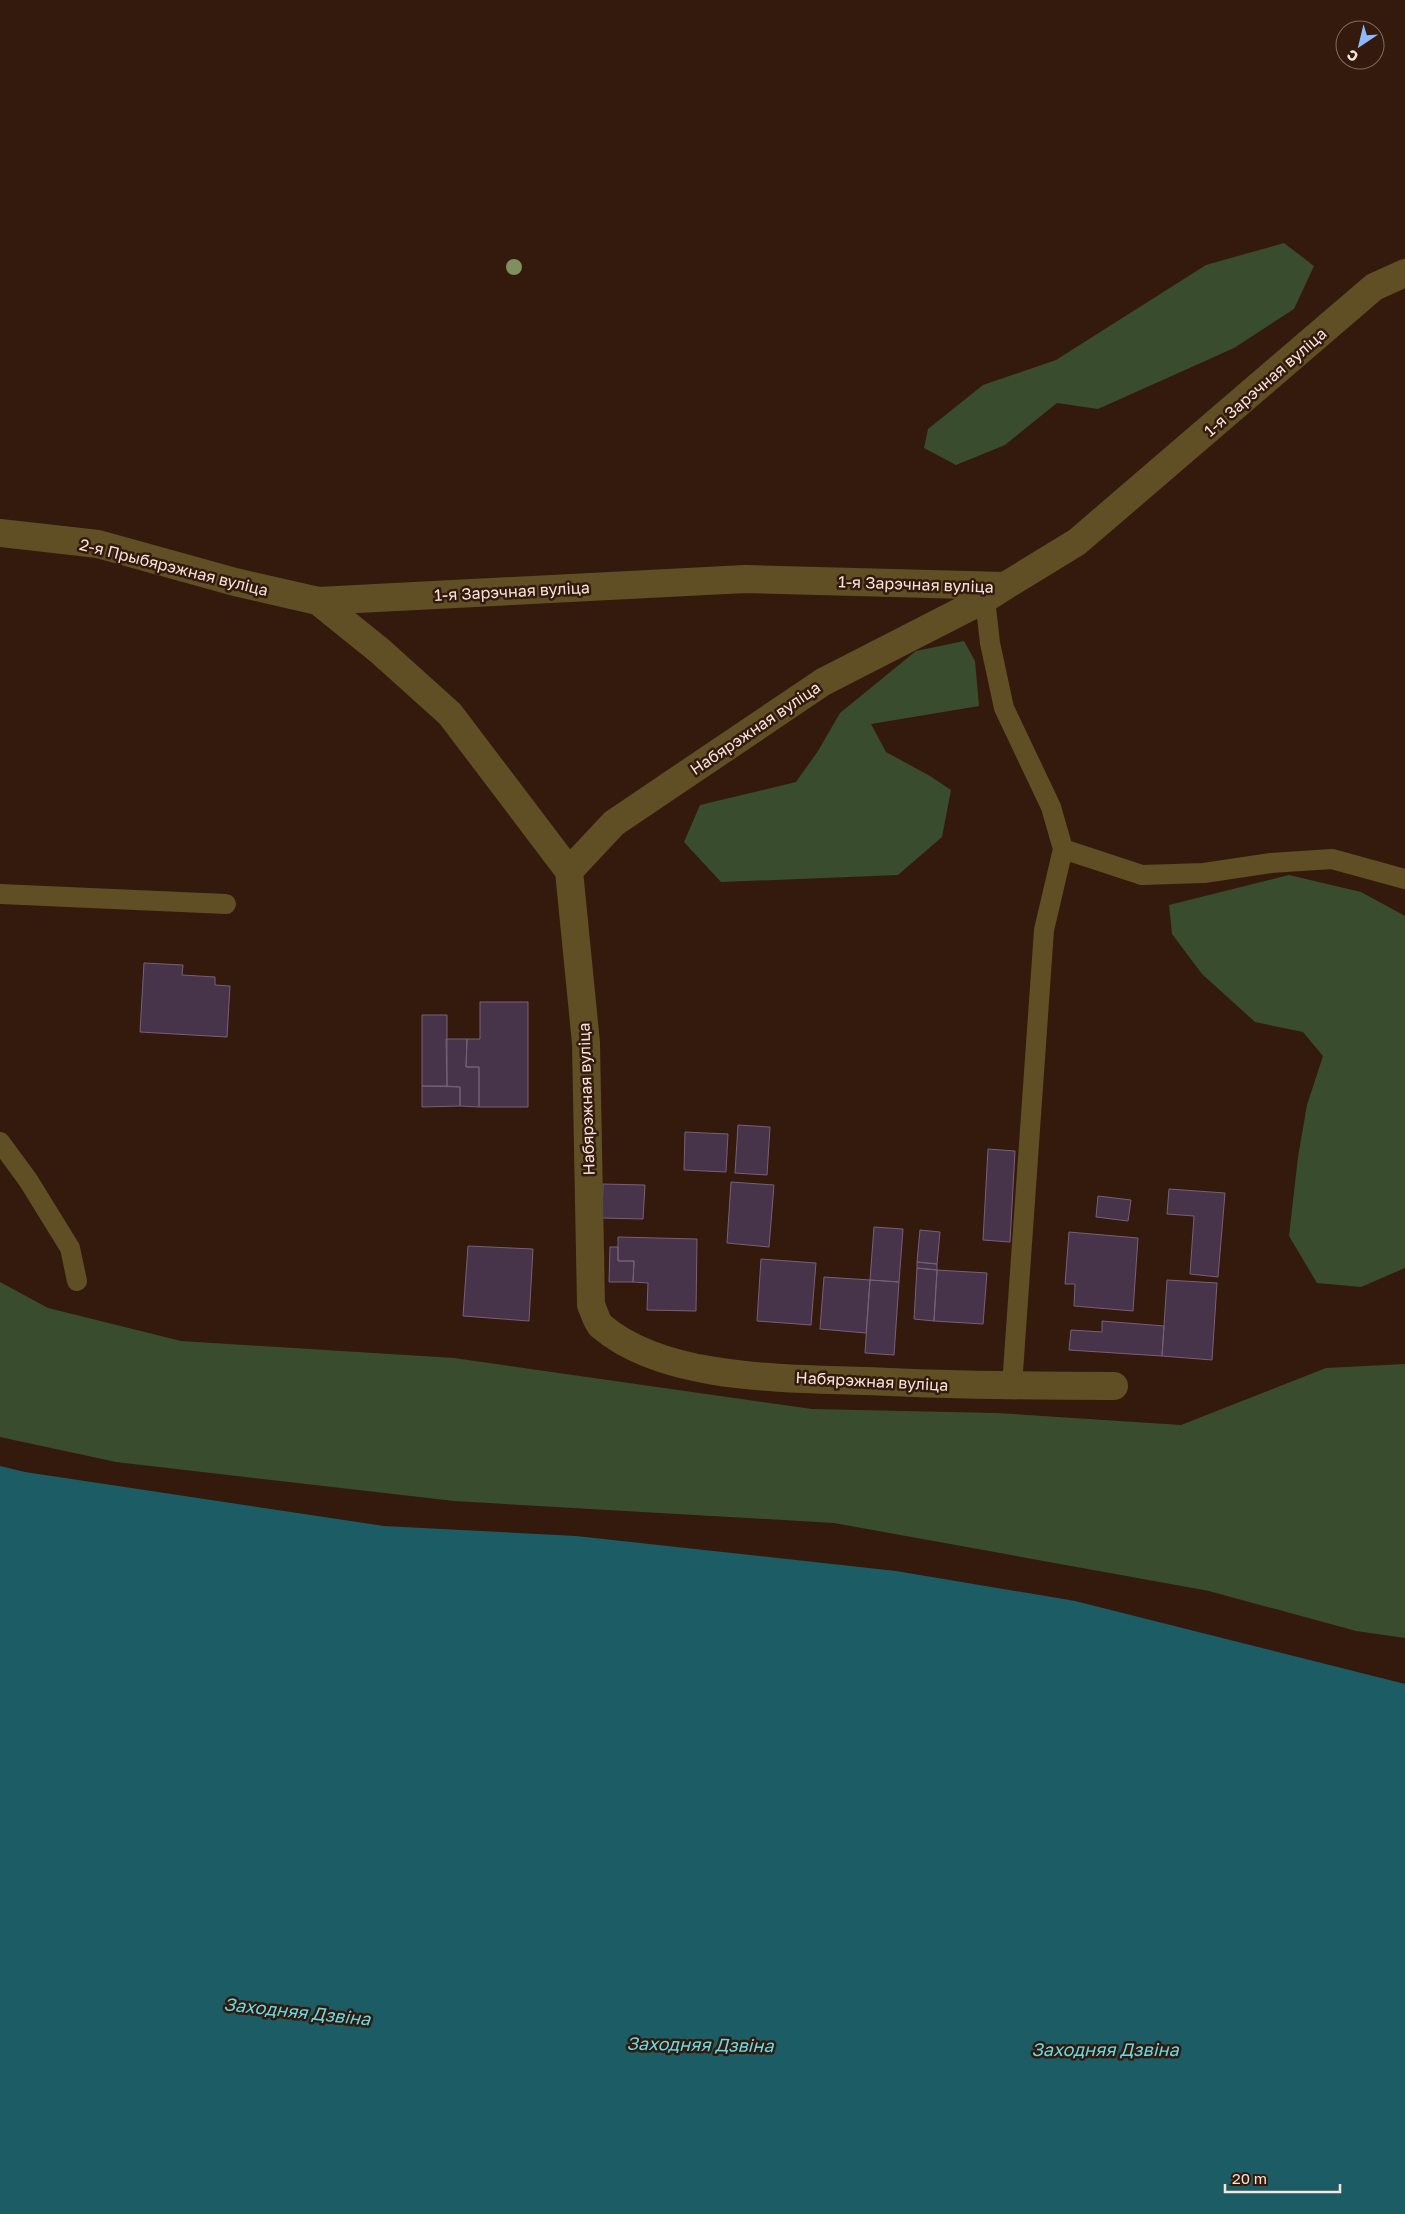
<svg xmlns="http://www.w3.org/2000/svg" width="1405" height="2214" font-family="'Golos Text',sans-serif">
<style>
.green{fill:#394c2e}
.water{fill:#1c5c64}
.building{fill:#47334a;stroke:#766079}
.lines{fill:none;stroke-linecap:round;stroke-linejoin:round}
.lane{stroke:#604e25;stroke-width:20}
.street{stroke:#604e25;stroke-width:28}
.tree{fill:#808f60}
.labels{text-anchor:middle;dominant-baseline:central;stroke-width:5;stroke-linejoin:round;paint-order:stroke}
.street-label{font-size:16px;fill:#f6e4da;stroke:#341a0c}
.water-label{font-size:18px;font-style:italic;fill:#62dceb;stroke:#341a0c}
</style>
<rect width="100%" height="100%" fill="#341a0c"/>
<path class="green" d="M1284,243l30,23 -20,43 -60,39 -136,61 -41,-6 -52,42 -49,20 -32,-17 4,-19 55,-44 73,-25 150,-95z
M964,641l11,20 4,45 -108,18 15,28 44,24 21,14 -9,47 -44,38 -177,7 -37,-40 16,-37 96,-23 22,-31 22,-38 76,-62z
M1289,875l72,17 44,24v352l-44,19 -44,-4 -28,-47 9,-79 9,-52 16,-49 -20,-24 -48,-10 -53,-48 -30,-40 -3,-29z
M0,1282l48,26 133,33 273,17 358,51 185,4 184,12 145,-57 79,-4v274l-49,-7 -147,-40 -375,-68 -380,-22 -338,-39 -116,-25z"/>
<path class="water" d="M0,1466l25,6 359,54 192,10 320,35 179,30 330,83v530h-1405z"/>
<path class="building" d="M144,963l39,2 -1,10 33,2v8l15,1 -3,51 -87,-5z
M480,1002h48v105h-49v-40h-13l1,-28h13z
M422,1015h25v71h-25z
M446,1039h21l-1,28h13v40l-19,-1v-19l-13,-1z
M422,1086l38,1v19l-38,1z
M738,1125l32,2 -3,48 -32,-2z
M685,1132l43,2 -2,38 -42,-2z
M988,1149l27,2 -5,91 -27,-2z
M731,1182l43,3 -5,62 -42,-4z
M603,1184l42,1 -2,34 -41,-1z
M1169,1189l56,4 -7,84 -28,-3 4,-58 -27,-2z
M1098,1196l33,4 -3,21 -32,-4z
M874,1227l29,2 -4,53 -29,-2z
M920,1230l20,2 -3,32 -20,-2z
M1069,1232l69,6 -5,73 -59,-5 1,-22h-10z
M618,1237l79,2 -1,72 -49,-1 1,-27 -15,-1 1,-21h-16z
M468,1246l65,3 -4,72 -66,-5z
M610,1247h8v14h16l-1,21h-24z
M761,1259l55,4 -5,62 -54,-4z
M917,1262l20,2v6l-20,-2z
M917,1268l20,2 -3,51 -20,-2z
M937,1270l50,3 -4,51 -49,-3z
M824,1277l46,3 -4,53 -46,-4z
M870,1280l29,2 -5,73 -29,-2z
M1167,1280l50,3 -5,77 -50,-4z
M1102,1321l62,5 -2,30 -93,-6 2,-20 31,2z"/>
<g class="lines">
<path class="lane" d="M985,599l5,44 14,65 47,99 12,42 79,26 62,-2 67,-10 61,-4 73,20
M0,894l226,10
M0,1142l28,38 42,68 7,33
M1012,1386l32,-456 19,-81"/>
<path class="street" d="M0,533l98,11 137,38 83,19 427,-22 260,7 72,-44 297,-255 31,-14
M1005,586l-20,13 -162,83 -209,141 -45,48 17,172 5,262c3,6 5,16 10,21 64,55 186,52 266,55 83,4 165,5 247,5
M318,601l62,50 70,63 119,157"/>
</g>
<circle class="tree" cx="514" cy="267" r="8"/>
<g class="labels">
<g class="street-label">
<text transform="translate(1265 382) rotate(-41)">1-я Зарэчная вуліца</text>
<text transform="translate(174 567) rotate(14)">2-я Прыбярэжная вуліца</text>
<text transform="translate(916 584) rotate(2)">1-я Зарэчная вуліца</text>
<text transform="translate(512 591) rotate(-3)">1-я Зарэчная вуліца</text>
<text transform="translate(755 728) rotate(-34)">Набярэжная вуліца</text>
<text transform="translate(586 1099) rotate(-92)">Набярэжная вуліца</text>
<text transform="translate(872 1381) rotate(3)">Набярэжная вуліца</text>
</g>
<g class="water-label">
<text transform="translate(297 2011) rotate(6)">Заходняя Дзвіна</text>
<text transform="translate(700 2044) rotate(1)">Заходняя Дзвіна</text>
<text x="1105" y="2049">Заходняя Дзвіна</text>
</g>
</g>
<g transform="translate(1360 45) rotate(215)"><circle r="24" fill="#341a0c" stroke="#826b5e"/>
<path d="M0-4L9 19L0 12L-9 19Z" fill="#8eb9fd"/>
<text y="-8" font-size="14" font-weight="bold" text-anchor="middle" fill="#f6e4da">С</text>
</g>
<path d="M1225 2184v8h115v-8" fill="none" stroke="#f6e4da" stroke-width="2.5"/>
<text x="1232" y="2184" font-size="15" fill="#f6e4da" stroke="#341a0c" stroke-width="4" paint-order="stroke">20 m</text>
</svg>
